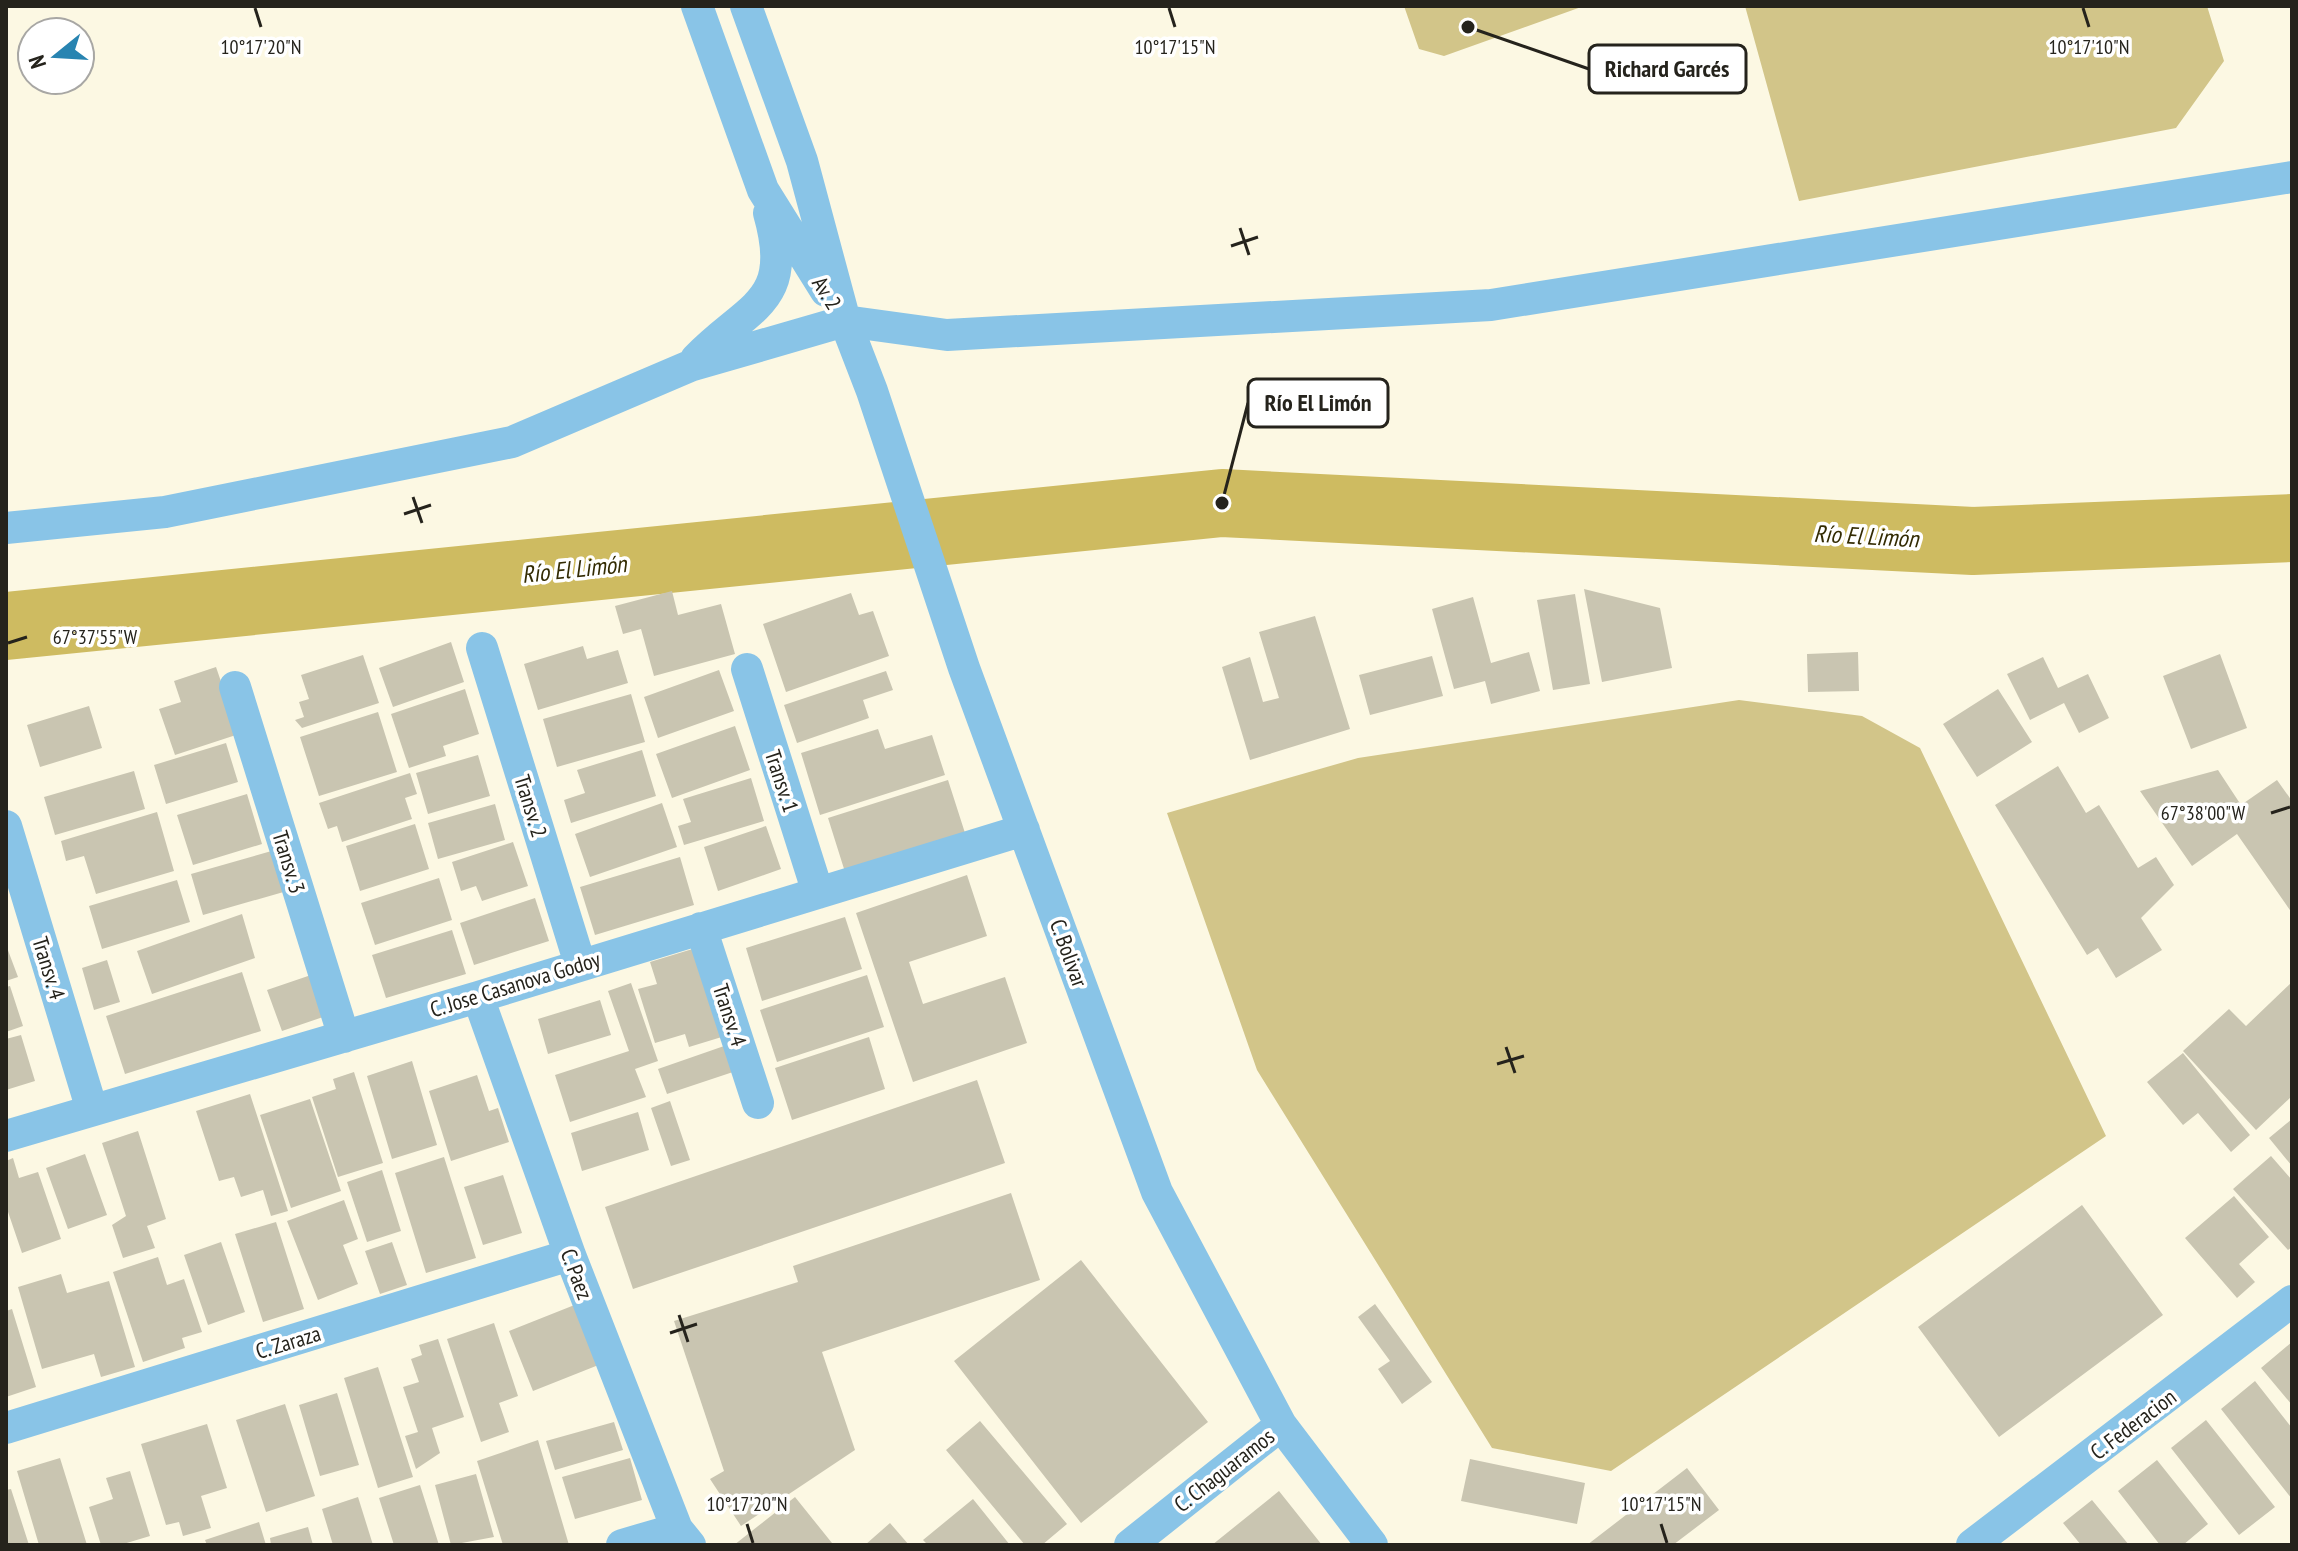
<svg xmlns="http://www.w3.org/2000/svg" width="2298" height="1551" font-family="'PT Sans Narrow',sans-serif">
<style>
.green{fill:#d2c589}
.lines{fill:none;stroke-linecap:round;stroke-linejoin:round}
.river{stroke:#cebb61;stroke-width:68}
.building{fill:#c9c5b1}
.street{stroke:#89c4e7;stroke-width:32}
.ticks{fill:none;stroke:#25231c;stroke-width:3}
.labels{text-anchor:middle;dominant-baseline:central;stroke-width:7;stroke-linejoin:round;paint-order:stroke}
.street-label{font-size:22px;fill:#25231c;stroke:#fff}
.water-label{font-size:24px;font-style:italic;fill:#332b03;stroke:#fff}
.ticks-label{font-size:20px;text-anchor:middle;fill:#25231c;stroke:#fff;stroke-width:7;stroke-linejoin:round;paint-order:stroke}
.leader{fill:none;stroke:#25231c;stroke-width:3}
.callout-dot{fill:#25231c;stroke:#fff;stroke-width:3}
.callout{fill:#fff;stroke:#25231c;stroke-width:3}
.callout-label{font-size:24px;text-anchor:middle;font-weight:bold;fill:#25231c}
</style>
<rect width="100%" height="100%" fill="#fcf8e3"/>
<path class="green" d="M1404,6h180l-140,50 -25,-7z
M1745,6h462l17,55 -48,67 -377,73z
M1739,700l123,16 58,32 186,388 -495,335 -119,-23 -235,-378 -90,-257 191,-55z"/>
<g class="lines">
<path class="river" d="M6,626l1216,-123 751,38 319,-13"/>
</g>
<path class="building" d="M1584,589l76,19 12,60 -70,14z
M672,591l6,24 43,-11 14,50 -81,22 -13,-47 -18,5 -8,-28z
M851,593l8,22 14,-4 16,45 -103,36 -23,-68z
M1575,594l15,90 -37,6 -16,-90z
M1473,597l18,66 38,-11 11,39 -49,13 -6,-23 -31,8 -22,-80z
M1315,616l35,113 -100,31 -28,-93 28,-10 13,45 16,-4 -20,-66z
M451,642l13,40 -71,25 -14,-39z
M583,646l4,13 31,-9 10,33 -90,27 -14,-46z
M1858,652l1,39 -51,1 -1,-38z
M2220,654l27,74 -56,21 -28,-73z
M363,655l16,48 -77,25 -7,-8 9,-3 -5,-15 10,-3 -8,-24z
M1432,656l11,40 -73,19 -11,-40z
M2043,657l15,31 30,-14 21,44 -30,15 -15,-30 -34,17 -23,-46z
M216,667l23,67 -64,21 -16,-46 22,-7 -7,-21z
M719,670l15,41 -76,27 -14,-41z
M886,671l7,19 -30,10 6,18 -72,25 -13,-38z
M465,689l14,45 -36,12 3,10 -37,12 -18,-54z
M1998,689l34,53 -55,35 -34,-53z
M631,694l14,48 -88,25 -14,-48z
M89,706l13,42 -62,19 -13,-42z
M378,712l19,60 -78,24 -19,-59z
M735,726l15,44 -78,28 -16,-44z
M878,729l7,20 47,-14 13,40 -125,40 -19,-62z
M226,743l12,39 -72,22 -12,-39z
M642,750l14,46 -85,27 -7,-23 21,-7 -8,-23z
M478,755l12,41 -62,18 -12,-41z
M2058,766l28,47 13,-8 39,63 18,-11 18,28 -33,33 21,32 -46,28 -18,-30 -11,7 -92,-150z
M2218,770l23,35 36,-25 15,21v112l-55,-79 -45,32 -52,-75z
M134,771l11,38 -90,26 -11,-38z
M410,773l7,21 -12,4 7,21 -70,23 -5,-16 -9,3 -9,-26z
M751,778l13,43 -80,24 -6,-19 13,-4 -8,-23z
M948,780l17,53 -120,39 -17,-54z
M247,794l15,50 -69,21 -16,-50z
M662,803l15,44 -87,30 -15,-43z
M495,804l10,36 -67,19 -10,-36z
M157,812l17,59 -78,23 -12,-38 -18,5 -5,-20z
M415,824l14,45 -69,22 -14,-45z
M766,826l15,43 -63,22 -14,-44z
M513,842l15,44 -46,15 -6,-15 -15,5 -9,-29z
M275,850l12,41 -84,24 -12,-41z
M680,857l14,48 -99,30 -15,-48z
M967,875l20,61 -78,26 14,42 82,-27 22,66 -114,39 -57,-169z
M439,878l13,42 -77,25 -14,-42z
M177,880l13,42 -88,27 -13,-43z
M535,898l14,43 -75,24 -14,-42z
M242,914l13,44 -103,36 -15,-43z
M845,917l17,52 -100,32 -16,-53z
M452,930l14,44 -80,24 -14,-43z
M6,945l12,32 -12,4z
M699,947l26,89 -36,11 -4,-13 -30,9 -17,-54 19,-5 -7,-22z
M107,960l13,42 -26,8 -12,-42z
M242,972l19,59 -136,43 -19,-58z
M311,975l15,41 -44,15 -15,-41z
M867,975l17,52 -107,35 -17,-52z
M2292,982v114l-36,34 -73,-79 46,-42 17,17z
M631,983l27,78 -23,8 11,28 -76,25 -15,-47 74,-24 -21,-60z
M10,986l13,40 -17,6v-45z
M600,1000l11,35 -63,19 -10,-35z
M21,1035l14,46 -29,9v-51z
M869,1037l16,52 -93,31 -17,-52z
M727,1045l9,26 -69,23 -9,-25z
M2183,1053l67,82 -19,17 -33,-39 -15,12 -36,-43z
M412,1061l25,84 -45,14 -25,-83z
M354,1072l29,91 -45,14 -26,-80 24,-8 -3,-10z
M477,1075l12,36 9,-3 11,34 -58,19 -22,-70z
M977,1080l28,83 -372,126 -28,-82z
M250,1094l38,117 -17,5 -8,-26 -22,7 -7,-20 -15,4 -23,-70z
M310,1099l31,92 -50,17 -31,-93z
M670,1101l20,59 -19,6 -20,-58z
M638,1112l11,38 -67,21 -11,-38z
M2292,1119v47l-23,-28z
M138,1131l28,88 -19,7 8,22 -32,10 -11,-33 14,-9 -24,-73z
M85,1154l22,61 -39,14 -22,-61z
M2271,1156l21,24v67l-4,3 -55,-61z
M444,1157l32,101 -50,15 -31,-100z
M13,1158l6,20 19,-6 23,67 -39,14 -16,-47v-45z
M382,1170l19,61 -34,11 -20,-60z
M503,1175l19,58 -39,12 -19,-58z
M1011,1193l29,87 -218,72 33,98 -114,76 -31,-47 14,-8 -50,-150 124,-39 -5,-16z
M2234,1196l35,41 -30,27 16,18 -18,16 -52,-60z
M344,1200l14,39 -15,6 15,39 -40,16 -31,-79z
M2082,1205l81,110 -164,122 -81,-110z
M276,1222l28,87 -41,13 -28,-88z
M221,1242l24,70 -37,13 -24,-70z
M392,1242l15,43 -27,9 -15,-43z
M158,1257l9,28 17,-6 18,53 -20,6 3,10 -42,14 -30,-90z
M1081,1260l127,162 -127,101 -127,-162z
M61,1274l6,19 42,-12 26,86 -34,10 -7,-23 -52,15 -24,-82z
M577,1304l24,60 -68,27 -24,-60z
M1375,1304l57,78 -30,22 -24,-35 12,-8 -32,-44z
M12,1309l24,78 -30,10v-86z
M494,1323l24,73 -19,7 10,29 -28,10 -34,-103z
M438,1339l26,78 -32,11 8,25 -24,16 -11,-33 13,-4 -15,-45 16,-5 -8,-23 11,-4 -3,-10z
M2292,1342v63l-31,-37z
M378,1367l35,110 -35,11 -34,-110z
M2255,1381l37,47v71l-71,-90z
M337,1393l22,72 -39,11 -21,-71z
M285,1404l30,92 -49,16 -30,-92z
M2206,1420l69,87 -36,28 -68,-87z
M980,1421l87,103 -25,21h-17l-79,-95z
M614,1422l9,28 -68,20 -9,-29z
M207,1424l20,64 -26,8 10,32 -28,8 -4,-14 -13,3 -25,-81z
M538,1440l31,105h-66l-26,-84z
M60,1458l27,87h-48l-22,-74z
M630,1458l12,42 -67,19 -13,-42z
M1470,1459l115,24 -8,41 -116,-23z
M2157,1460l51,64 -25,21h-23l-42,-54z
M1687,1468l32,42 -46,35h-86z
M130,1471l20,65 -30,9h-19l-12,-38 24,-8 -7,-21z
M476,1474l18,63 -43,8 -16,-60z
M420,1485l19,60h-45l-15,-47z
M11,1489l18,56h-23v-55z
M1279,1491l43,54h-110z
M358,1497l15,48h-40l-11,-36z
M795,1497l37,46 -98,2z
M973,1499l37,46h-82l-5,-5z
M2092,1500l37,45h-48l-18,-22z
M259,1522l7,23h-59l-2,-5z
M890,1523l19,22h-44z
M308,1527l5,18h-42l-1,-7z"/>
<g class="lines">
<path class="street" d="M697,6l66,184 63,101
M746,6l56,155 43,160 27,70 92,277 193,524 124,233 91,120
M696,359c52,-54 99,-55 73,-146
M6,528l159,-16 347,-70 178,-76 155,-45 102,14 544,-30 801,-128
M482,648l98,316
M747,669l71,224
M235,687l109,350
M6,826l86,284
M701,928l57,175
M478,997l92,258 107,274 13,16
M6,1136l472,-139 546,-167
M6,1428l564,-173
M622,1545l55,-16
M1130,1545l151,-120
M1972,1545l320,-244"/>
</g>
<path class="ticks" d="M255,8l6,19M1169,8l6,19M2083,8l6,19M1240,228l9,27M1231,246l27,-9M413,497l9,26M404,514l27,-9M8,643l19,-6M2271,813l19,-6M1506,1047l9,26M1497,1064l27,-8M679,1315l9,27M670,1333l27,-9M747,1524l6,19M1661,1524l6,19"/>
<g class="labels">
<g class="street-label">
<text transform="translate(827 293) rotate(58)">Av. 2</text>
<text transform="translate(782 781) rotate(72)">Transv. 1</text>
<text transform="translate(531 806) rotate(73)">Transv. 2</text>
<text transform="translate(289 862) rotate(73)">Transv. 3</text>
<text transform="translate(1069 953) rotate(70)">C. Bolivar</text>
<text transform="translate(49 968) rotate(73)">Transv. 4</text>
<text transform="translate(515 984) rotate(-17)">C. Jose Casanova Godoy</text>
<text transform="translate(730 1015) rotate(72)">Transv. 4</text>
<text transform="translate(577 1274) rotate(69)">C. Paez</text>
<text transform="translate(288 1342) rotate(-17)">C. Zaraza</text>
<text transform="translate(2133 1424) rotate(-37)">C. Federacion</text>
<text transform="translate(1224 1470) rotate(-38)">C. Chaguaramos</text>
</g>
<g class="water-label">
<text transform="translate(1866 536) rotate(3)">Río El Limón</text>
<text transform="translate(574 569) rotate(-6)">Río El Limón</text>
</g>
</g>
<g class="ticks-label">
<text x="261" y="54">10°17'20"N</text>
<text x="1175" y="54">10°17'15"N</text>
<text x="2089" y="54">10°17'10"N</text>
<text x="95" y="644">67°37'55"W</text>
<text x="2203" y="820">67°38'00"W</text>
<text x="747" y="1511">10°17'20"N</text>
<text x="1661" y="1511">10°17'15"N</text>
</g>
<path class="leader" d="M1468 27L1589 69M1222 503L1248 403"/>
<g class="callout-dot">
<circle cx="1468" cy="27" r="8"/>
<circle cx="1222" cy="503" r="8"/>
</g>
<g class="callout">
<rect x="1589" y="45" width="157" height="48" rx="8"/>
<rect x="1248" y="379" width="140" height="48" rx="8"/>
</g>
<g class="callout-label">
<text x="1667" y="77">Richard Garcés</text>
<text x="1318" y="411">Río El Limón</text>
</g>
<rect width="2298" height="1551" fill="none" stroke="#25231c" stroke-width="16"/>
<g transform="translate(56 56) rotate(252)"><circle r="38" fill="#ffffff" stroke="#a8a7a4" stroke-width="2"/>
<path d="M0-6L14 30L0 20L-14 30Z" fill="#2884b1"/>
<text y="-12" font-size="22" font-weight="bold" text-anchor="middle" fill="#25231c">N</text>
</g>
</svg>
